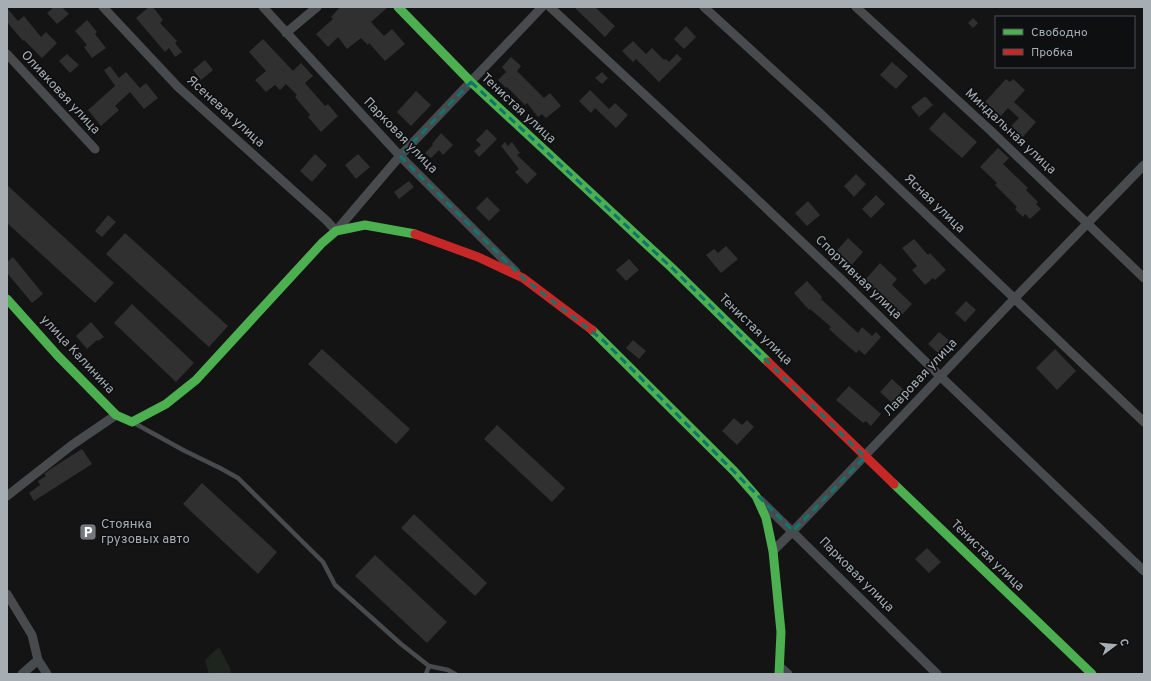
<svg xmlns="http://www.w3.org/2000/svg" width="1151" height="681" font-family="Overpass,sans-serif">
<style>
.green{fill:#1e241e}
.building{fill:#303031}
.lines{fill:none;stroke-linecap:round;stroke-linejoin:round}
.lane{stroke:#484b4d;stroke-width:4.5}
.street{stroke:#484b4d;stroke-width:9}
.fast{stroke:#4caf50;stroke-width:9}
.jam{stroke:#c62828;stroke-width:9}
.marked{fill:none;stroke:#0f766e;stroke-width:3;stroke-dasharray:8 5;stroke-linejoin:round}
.labels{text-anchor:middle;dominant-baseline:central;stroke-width:3.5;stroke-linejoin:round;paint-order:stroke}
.street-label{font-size:13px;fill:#a6aeb4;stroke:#0e0f10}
.poi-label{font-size:13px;fill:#a6aeb4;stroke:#0e0f10;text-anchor:start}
</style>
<rect width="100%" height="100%" fill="#141414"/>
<path class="green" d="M219,647l11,21 1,6h-22l-4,-14z"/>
<path class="building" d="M54,7h8l7,7 -12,10 -10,-11z
M149,7h4l10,13 -3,3 17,18 -2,2 7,9 -7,5 -6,-9 -4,4 -29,-34z
M340,7h48l-17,15 13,14 8,-7 13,15 -20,17 -16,-18 -1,2 -7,-7 -14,11 -9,-12 -10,10 -12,-13 17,-15 -2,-2z
M574,7h21l20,19 -10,11z
M7,8l11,13 6,-5 17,21 5,-5 11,11 -15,15 -18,-18 -1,1 -16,-19z
M973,18l5,5 -5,5 -5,-5z
M87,20l10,12 -2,2 11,14 -14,10 -8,-11 3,-2 -12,-14z
M686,26l10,11 -12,12 -10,-10z
M263,39l30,32 8,-8 12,13 -8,7 20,23 3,-2 10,12 -17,16 -13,-15 2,-2 -15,-18 2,-2 -11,-11 -6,6 -5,-5 -9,7 -11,-12 11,-9 -17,-19z
M633,41l13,13 6,-6 12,12 2,-1 3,3 8,-8 5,5 -23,23 -23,-23 -3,3 -11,-11z
M67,54l12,11 -9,8 -11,-12z
M511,57l10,9 -4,5 27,27 6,-5 11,13 -15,12 -4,-4 -4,3 -11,-14 -2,2 -18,-18 -1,1 -8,-8 8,-8 -4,-5z
M205,60l8,10 -12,10 -8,-10z
M892,62l16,14 -12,13 -16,-14z
M110,66l9,12 7,-6 14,16 6,-5 12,15 -14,11 -14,-17 -15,14 4,4 -18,16 -13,-16 27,-24 -11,-16z
M602,72l6,6 -6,6 -7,-6z
M487,78l9,11 -3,2 -10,-9z
M1006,79l4,3 3,-3 12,11 -11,12 22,20 -13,15 -12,-11 8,-8 -11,-10 -7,8 -16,-14z
M590,90l19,19 6,-6 13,12 -12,13 -21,-20 -4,5 -12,-12z
M416,91l15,14 -20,21 -14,-14z
M924,97h2l7,8 -14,12 -8,-10z
M944,112l33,30 -15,16 -33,-29z
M487,129l10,10 -18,18 -5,-6 7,-6 -5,-5z
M441,133l12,12 -10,10 -4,-5 -8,8 -6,-5 8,-8 -1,-1z
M505,142l3,4 4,-4 8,11 -3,2 20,19 -10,10 -12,-12 4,-3 -18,-23z
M998,148l11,10 -6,6 25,24 -2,2 12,12 -2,2 5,5 -11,10 -5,-5 -2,3 -8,-8 2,-2 -22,-22 2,-2 -17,-16z
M315,154l12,11 -15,17 -12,-11z
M358,154l12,13 -14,12 -11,-14z
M856,174l10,10 -12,13 -10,-11z
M409,181l5,6 -15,12 -5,-7z
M7,185l107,98 -19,20 -88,-80z
M876,195l9,9 -14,14 -9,-9z
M487,197l13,13 -11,11 -13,-13z
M808,201l12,14 -13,11 -12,-13z
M108,215l8,7 -14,15 -7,-6z
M125,233l103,93 -19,21 -103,-93z
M848,238l15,14 -14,16 -15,-14z
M914,239l14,16 2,-2 16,17 -11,10 -2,-2 -8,7 -13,-15 5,-4 -15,-18z
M726,246l12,13 -17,14 -15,-18 8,-6 4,4z
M13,257l30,37 -11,9 -25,-30v-11z
M629,259l10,11 -13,11 -10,-11z
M880,263l17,16 -5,6 20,19 -12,13 -10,-10 1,-2 -27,-24z
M807,281l15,16 -1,2 37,34 4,-6 10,9 4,-4 5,5 -16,18 -6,-5 -3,3 -16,-14 -11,-10 2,-2 -21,-18 -1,1 -15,-17z
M966,301l10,9 -11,12 -10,-9z
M132,304l62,59 -18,19 -62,-59z
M91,322l13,15 -6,4 -1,-1 -10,9 -11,-13z
M939,332l11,9 -11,13 -11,-10z
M633,340l13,11 -7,8 -13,-11z
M322,349l88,80 -14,15 -88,-80z
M1055,349l21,22 -19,19 -21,-22z
M892,379l12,11 -12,13 -12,-11z
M849,386l32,28 -10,12 -5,-5 -3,2 -27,-23z
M734,418l8,7 5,-5 7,7 -17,18 -15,-14z
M497,425l68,63 -13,14 -68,-63z
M82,449l10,15 -58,37 -5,-8 11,-8 -2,-4 8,-5 -2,-2 8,-6z
M202,483l75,69 -19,22 -75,-70z
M414,514l73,69 -12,13 -74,-68z
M927,548l14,14 -12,11 -14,-14z
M375,555l72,67 -20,21 -72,-67z"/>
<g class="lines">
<path class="lane" d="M134,423l51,28 35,17 18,10 85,84 12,23 66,59 28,22 19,4 7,4
M426,674l3,-8"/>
<path class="street" d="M103,7l75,80 149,134 9,10 64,-75 142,-149
M263,7l137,149 116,116
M550,7l196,182 98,93 96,94 204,195
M704,7l117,107 323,308
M856,7l135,124 153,147
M286,33l31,-26
M7,54l88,95
M7,496l65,-51 44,-30
M760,500l177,174
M773,551l20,-20 222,-233 129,-133
M7,594l25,41 6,25 9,14
M780,667l8,7
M22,674l16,-14"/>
<path class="fast" d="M398,7l73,75 201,186 96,94
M7,299l51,57 58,59 16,7 34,-18 30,-24 126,-137 14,-12 29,-6 50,9
M592,330l142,141 22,25 10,22 7,33 8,81 -2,42
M894,484l198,190"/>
<path class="jam" d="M415,234l63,23 45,21 69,52
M768,362l126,122"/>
</g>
<path class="marked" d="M471,82l201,186 193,189 -72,74 -189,-190 -81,-63 -123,-122z"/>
<defs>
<g id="parking-square" transform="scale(0.9)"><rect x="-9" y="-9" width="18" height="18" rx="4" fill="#73787c" stroke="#0e0f10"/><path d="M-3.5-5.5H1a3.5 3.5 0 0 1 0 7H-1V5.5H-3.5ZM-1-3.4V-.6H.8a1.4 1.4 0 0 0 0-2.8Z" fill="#fff"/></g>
</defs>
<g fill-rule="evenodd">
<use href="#parking-square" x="88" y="532"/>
</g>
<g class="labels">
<g class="street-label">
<text transform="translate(60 93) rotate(47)">Оливковая улица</text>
<text transform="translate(518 109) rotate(43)">Тенистая улица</text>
<text transform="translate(225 112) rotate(42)">Ясеневая улица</text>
<text transform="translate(1010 132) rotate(43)">Миндальная улица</text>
<text transform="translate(400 136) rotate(46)">Парковая улица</text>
<text transform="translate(934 204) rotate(44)">Ясная улица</text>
<text transform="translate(858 278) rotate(44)">Спортивная улица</text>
<text transform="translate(755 330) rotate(44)">Тенистая улица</text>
<text transform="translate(77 355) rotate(47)">улица Калинина</text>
<text transform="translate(921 378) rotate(-47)">Лавровая улица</text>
<text transform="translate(987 556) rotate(44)">Тенистая улица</text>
<text transform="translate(856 575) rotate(45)">Парковая улица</text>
</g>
<g class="poi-label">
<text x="101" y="525">Стоянка<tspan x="101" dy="15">грузовых авто</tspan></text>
</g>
</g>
<rect width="1151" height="681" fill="none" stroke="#a6aeb4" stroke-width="16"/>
<rect x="995" y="16" width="140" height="52" fill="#0e0f10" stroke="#4b4f52"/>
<rect x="1003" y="29" width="20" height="6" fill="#4caf50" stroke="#4b4f52"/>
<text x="1031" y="36" font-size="12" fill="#a6aeb4">Свободно</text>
<rect x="1003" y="49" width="20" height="6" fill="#c62828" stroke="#4b4f52"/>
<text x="1031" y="56" font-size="12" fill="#a6aeb4">Пробка</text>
<g transform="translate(1115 645) rotate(74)" stroke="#0e0f10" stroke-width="3" paint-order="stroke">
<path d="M0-3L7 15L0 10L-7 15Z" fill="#a6aeb4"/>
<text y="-6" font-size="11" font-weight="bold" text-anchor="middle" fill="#a6aeb4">С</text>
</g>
</svg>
